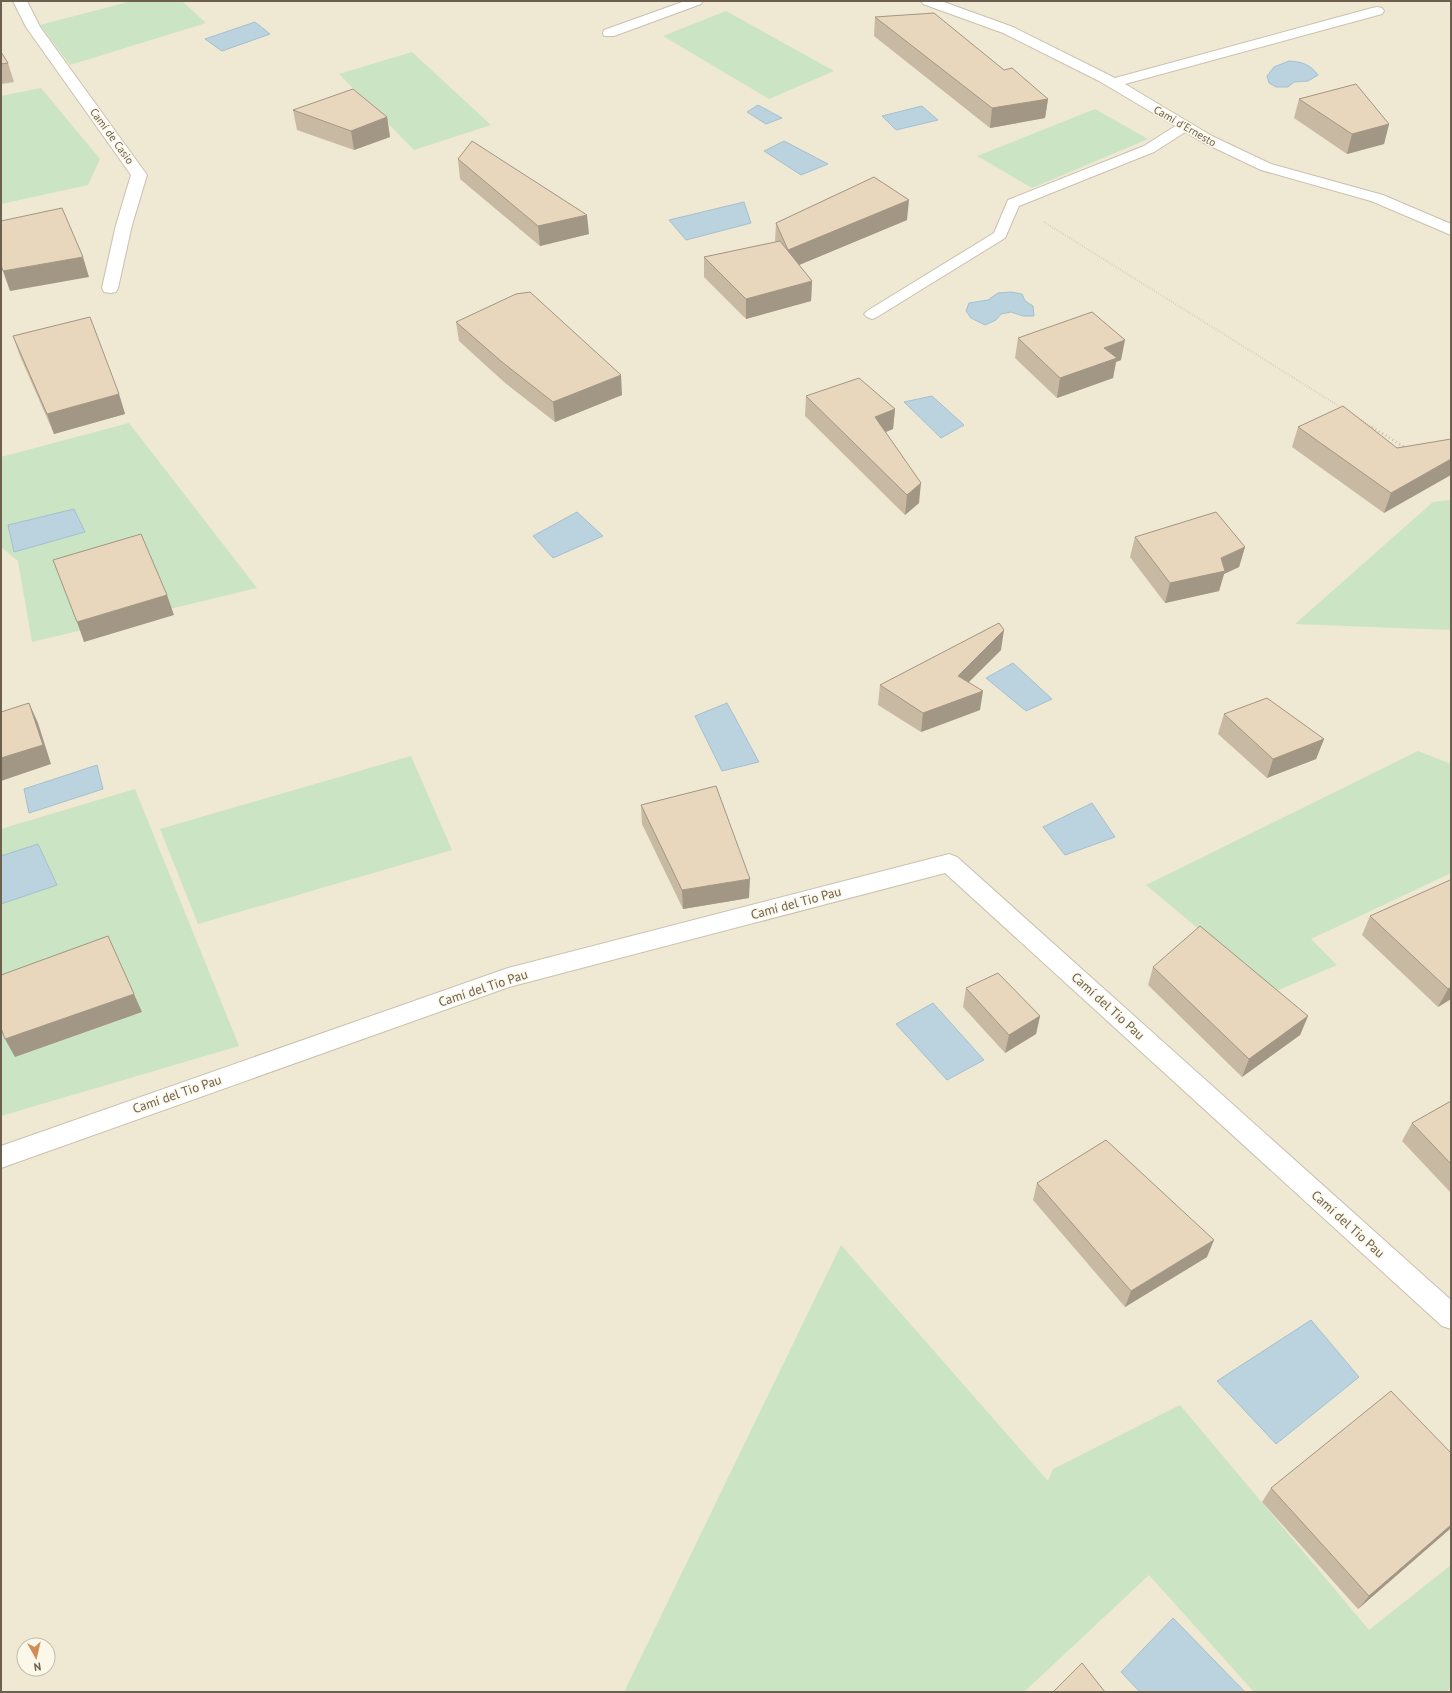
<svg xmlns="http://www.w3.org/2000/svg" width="1452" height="1693" font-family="'PT Sans',sans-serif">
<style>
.residential{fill:#efe8d3;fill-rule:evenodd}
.green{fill:#cbe4c4}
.water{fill:#bbd3df;stroke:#a3c0d0}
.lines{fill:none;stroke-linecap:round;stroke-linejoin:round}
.service-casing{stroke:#cac0af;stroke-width:2}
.minor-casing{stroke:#cac0af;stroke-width:2}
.path-far1{stroke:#cfbca3;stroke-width:2;stroke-dasharray:0.5 2;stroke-linecap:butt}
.path{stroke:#cfbca3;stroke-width:2.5;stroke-dasharray:1 3;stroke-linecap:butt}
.service{fill:#fff;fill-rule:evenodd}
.minor{fill:#fff;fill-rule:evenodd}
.wall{fill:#c8b9a3}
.shaded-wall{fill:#a29684}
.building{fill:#e8d7bd;stroke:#a29684}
.labels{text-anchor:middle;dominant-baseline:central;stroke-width:3;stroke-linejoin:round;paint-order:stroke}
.far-street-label{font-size:11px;fill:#6d5f4d;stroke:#fcf8e9}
.street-label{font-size:13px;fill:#6d5f4d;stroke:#fcf8e9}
</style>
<rect width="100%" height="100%" fill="#f9f5e4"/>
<path class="residential" d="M1,1h1450v1691h-1450zM24,1645h24v24h-24z"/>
<path class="green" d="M132,1h50l24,22 -136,42 -30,-40z
M726,11l108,60 -65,28 -106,-63z
M412,52l79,73 -77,25 -75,-76z
M41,88l59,71 -12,26 -87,19v-108z
M1095,109l53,30 -116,49 -55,-32z
M129,423l128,165 -225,54 -14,-81 -17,-14v-90z
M1451,500v130l-156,-6 138,-122z
M1418,751l33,13v109l-140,66 26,26 -63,27 -128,-107z
M411,756l41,94 -254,74 -38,-95z
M135,789l104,257 -238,70v-287z
M841,1245l207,236 5,-12 127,-64 189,225 82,-65v122l-4,5h-193l-105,-117 -125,117h-400z"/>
<path class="water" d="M255,22l15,12 -48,17 -17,-12z
M1289,61c13,1 21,3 29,14l-10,6 -14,1 -6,5h-12l-7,-4 -2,-7 7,-9z
M758,105l24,13 -16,6 -19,-12z
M922,106l16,14 -42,10 -14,-14z
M784,141l44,23 -27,11 -37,-24z
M744,202l7,21 -65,17 -17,-20z
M1011,292l11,2 3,7 8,5 1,10h-11l-12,-4 -10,2 -5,6 -11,5 -14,-7 -5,-7 3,-8 19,-3 10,-7z
M932,396l32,29 -23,13 -37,-36z
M74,509l11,23 -71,20 -6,-27z
M577,512l26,24 -50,22 -20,-22z
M1013,663l39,36 -26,12 -40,-33z
M727,703l32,59 -37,9 -27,-55z
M97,765l6,24 -74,24 -5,-24z
M1092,803l23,34 -50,18 -22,-28z
M38,844l19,41 -56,19v-48z
M933,1003l51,57 -37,20 -51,-56z
M1311,1320l48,57 -83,67 -59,-63z
M1173,1618l72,74h-105l-19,-20z"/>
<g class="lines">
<g class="service-casing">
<path id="service" d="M685,1h18l-2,3 -87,32h-10l-1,-3 1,-3z
M1185,122l5,1 2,3 -2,3 -36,23 -135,54 -14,32 -128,79 -5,2 -5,-2 -3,-3 3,-3 127,-78 14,-33 136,-54 36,-23z"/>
</g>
<g class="minor-casing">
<path id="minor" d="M13,1h14l13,26 107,148 -15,50 -14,63 -2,4 -6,1 -6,-1 -2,-4 14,-63 15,-50 -105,-148z
M921,1h20l72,26 102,51 257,-70 5,-1 5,1 2,3 -2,3 -257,70 87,52 59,28 112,31 68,29v11l-80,-34 -110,-31 -59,-28 -103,-61 -96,-48 -80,-29z
M949,854l8,3 494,443v29l-9,-3 -497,-453 -436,114 -508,181v-22l507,-178z"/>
</g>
<path class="path-far1" d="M1044,222l298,186
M1361,420l13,8"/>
<path class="path" d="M1372,427l34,21"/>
<use href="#service" class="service"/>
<use href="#minor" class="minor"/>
</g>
<path class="wall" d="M875,17l129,53 44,29 -3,19 -55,10 -116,-92z
M1,52l7,11 6,19 -13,2z
M1299,99l90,25 -5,20 -37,10 -53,-36z
M293,110l94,7 3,20 -36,13 -57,-20z
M458,159l131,75 -49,12 -80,-67z
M907,220l-108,45 13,16 -1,20 -65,18 -42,-42v-20l71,-15 1,-19z
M456,322l166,73 -67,27 -51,-40 -45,-41z
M13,336l106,58 6,20 -71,20 -34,-78z
M1018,338l103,22 -5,2 -3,16 -56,20 -42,-40z
M806,396l89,13 -2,20 -7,3 33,71 -14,12 -100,-99z
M1298,427l99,21 54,-9 -67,74 -92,-66z
M1135,537l110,10 -6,20 -15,7 -5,17 -54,12 -35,-46z
M1001,650l-33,32 12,28 -59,22 -43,-27 2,-20z
M1224,714l100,25 -8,20 -49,19 -49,-44z
M641,805l108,93 -66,11 -41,-85z
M1451,881v118l-13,8 -76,-72 8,-19z
M1153,967l155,49 -8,19 -58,42 -94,-92z
M966,988l74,28 -4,18 -31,19 -42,-46z
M1451,1101v92l-49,-52 10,-18z
M1037,1183l170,74 -82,50 -92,-107z
M1451,1453v75l-93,81 -96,-107 9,-14z"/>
<path class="shaded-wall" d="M1048,99l-3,19 -55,10 2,-20z
M387,117l3,20 -36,13 -3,-19z
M1389,124l-5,20 -37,10 5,-20z
M909,200l-2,20 -120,50 1,-20z
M587,215l2,19 -49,12 -2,-20z
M83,257l6,20 -79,14 -7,-20z
M812,281l-1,20 -65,18v-20z
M1125,340l-4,20 -5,2 -3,16 -56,20 3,-20 44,-30z
M621,375l1,20 -67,27 -2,-20z
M119,394l6,20 -71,20 -7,-20z
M895,409l-2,20 -20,8 2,-20z
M1451,459v16l-67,38 7,-20z
M921,483l-2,20 -14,12 2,-20z
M1245,547l-6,20 -15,7 -5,17 -54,12 5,-20z
M167,595l7,20 -90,27 -7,-20z
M1004,630l-3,20 -46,46 3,-20z
M983,691l-3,19 -59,22 2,-19z
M29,703l9,20 13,41 -50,17v-23z
M1324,739l-8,20 -49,19 6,-19z
M750,879l-1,19 -66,11 -1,-19z
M1451,987v12l-13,8 10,-18z
M134,994l8,18 -127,45 -10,-18z
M1040,1016l-4,18 -31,19 4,-18z
M1308,1016l-8,19 -58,42 7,-18z
M1214,1240l-7,17 -82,50 6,-16z
M1451,1525v3l-93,81 11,-13z"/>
<path class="building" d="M934,13l70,57 8,-2 36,31 -56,9 -117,-91z
M1,52l7,11 -7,1z
M1356,84l33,40 -37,10 -53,-35z
M353,89l34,28 -36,14 -58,-21z
M472,141l115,74 -49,11 -80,-67z
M874,177l35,23 -121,50 -12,-27z
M62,208l21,49 -80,14 -2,-6v-44z
M780,241l32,40 -66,18 -42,-42z
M530,292l91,83 -68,27 -51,-40 -46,-40 60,-28z
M1092,312l33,28 -21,8 13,10 -57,20 -42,-40z
M90,317l29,77 -72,20 -34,-78z
M859,378l36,31 -20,8 46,66 -14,12 -101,-99z
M1343,406l54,42 54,-9v20l-60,34 -93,-66z
M1216,512l29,35 -24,11 4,13 -55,12 -35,-46z
M141,534l26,61 -90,27 -24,-62z
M999,623l5,7 -46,46 25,15 -60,22 -43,-28z
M1267,698l57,41 -51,20 -49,-45z
M29,703l14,42 -42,13v-46z
M716,786l34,93 -68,11 -41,-85z
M1450,880l1,1v106l-3,2 -78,-73z
M1200,926l108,90 -59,43 -96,-92z
M108,936l26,58 -129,45 -4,-11v-53z
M998,973l42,43 -31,19 -43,-47z
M1451,1101v63l-39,-41z
M1106,1140l108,100 -83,51 -94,-108z
M1391,1391l60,62v72l-82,71 -98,-108z
M1082,1663l23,29h-52z"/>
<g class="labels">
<g class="far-street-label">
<text transform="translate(1185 126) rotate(30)">Camí d'Ernesto</text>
<text transform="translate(112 136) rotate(54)">Camí de Casio</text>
</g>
<g class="street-label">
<text transform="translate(796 903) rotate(-15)">Camí del Tio Pau</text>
<text transform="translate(483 988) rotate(-18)">Camí del Tio Pau</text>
<text transform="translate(1108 1006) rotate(42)">Camí del Tio Pau</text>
<text transform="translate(177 1094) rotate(-19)">Camí del Tio Pau</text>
<text transform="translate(1348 1224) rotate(42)">Camí del Tio Pau</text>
</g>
</g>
<rect width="1452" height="1693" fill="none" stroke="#6d5f4d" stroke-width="4"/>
<g transform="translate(36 1657) rotate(172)"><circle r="19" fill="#fcf8e9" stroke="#c3bbab"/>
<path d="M0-3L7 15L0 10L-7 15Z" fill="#d38c58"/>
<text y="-6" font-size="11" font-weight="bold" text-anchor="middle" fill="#6d5f4d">N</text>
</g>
</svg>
